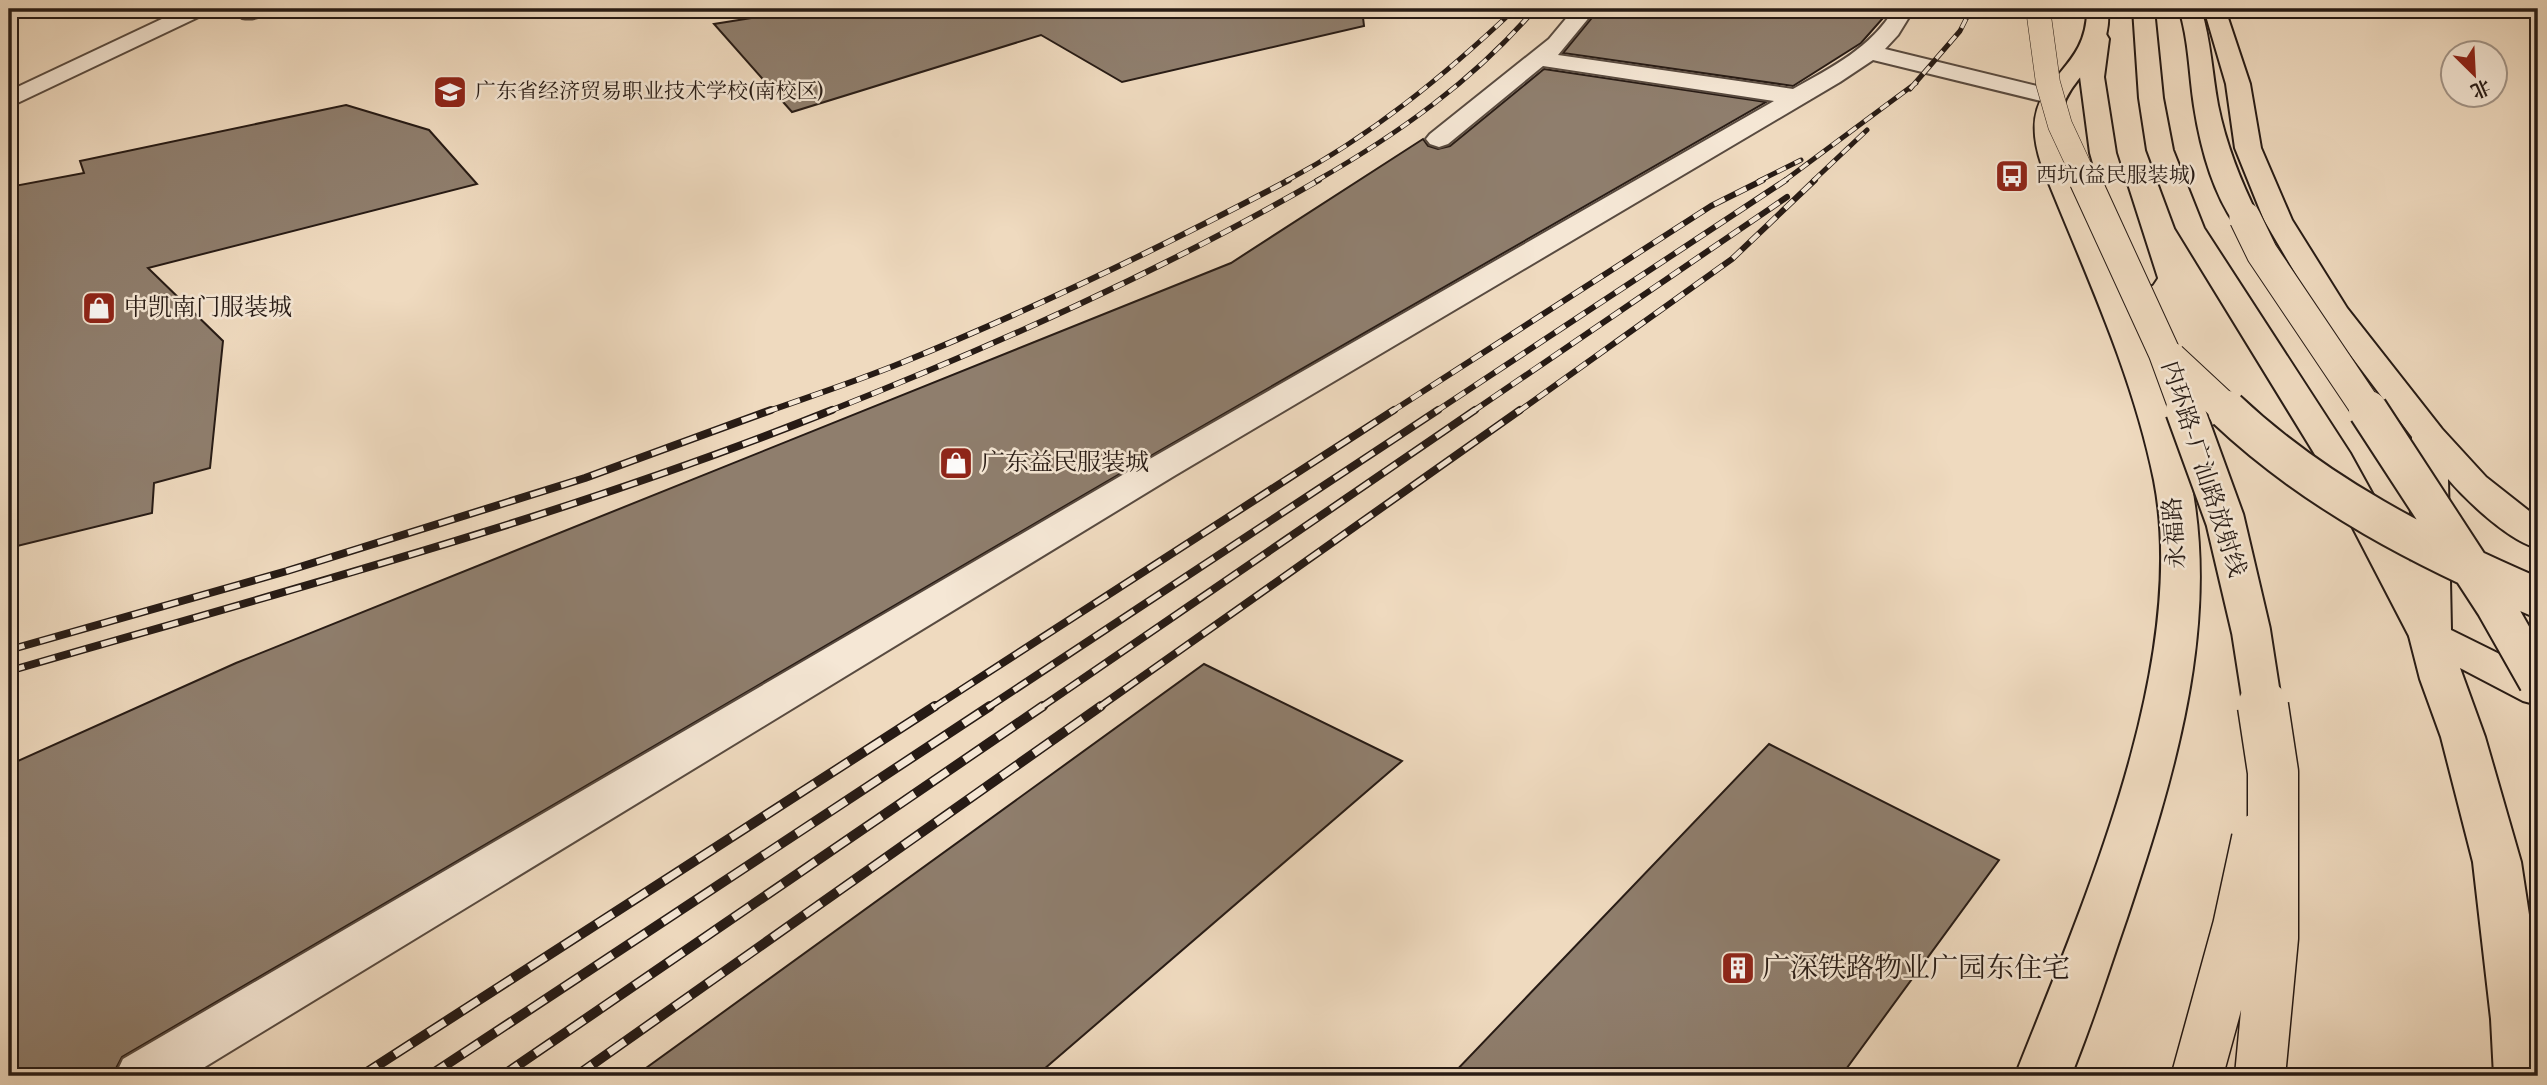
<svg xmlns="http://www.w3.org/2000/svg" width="2547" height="1085" font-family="'Libre Bodoni','Noto Serif SC',serif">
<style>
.building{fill:#8f7e6d;stroke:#271b15;stroke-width:2}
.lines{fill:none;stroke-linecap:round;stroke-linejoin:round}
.minor-casing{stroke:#594b40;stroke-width:4}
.major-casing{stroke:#271b15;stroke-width:4}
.highway-casing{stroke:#271b15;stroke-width:4}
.minor{fill:#f5e7d5;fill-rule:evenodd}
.major{fill:#efdabf;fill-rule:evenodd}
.highway{fill:#efdabf;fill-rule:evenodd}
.rail-far3-casing{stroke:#271b15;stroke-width:5}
.rail-far2-casing{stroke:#271b15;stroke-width:6}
.rail-far1-casing{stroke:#271b15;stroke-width:8}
.rail-casing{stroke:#271b15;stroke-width:10}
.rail-far3{stroke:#f5e7d5;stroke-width:3.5;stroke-dasharray:10;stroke-linecap:butt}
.rail-far2{stroke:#f5e7d5;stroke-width:4.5;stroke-dasharray:12;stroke-linecap:butt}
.rail-far1{stroke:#f5e7d5;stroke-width:5;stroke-dasharray:16;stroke-linecap:butt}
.rail{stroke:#f5e7d5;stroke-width:7;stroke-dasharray:20;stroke-linecap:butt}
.highway-bridge-far3-casing{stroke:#271b15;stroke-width:25;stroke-linecap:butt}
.highway-bridge-far2-casing{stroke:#271b15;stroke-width:33;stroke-linecap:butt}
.highway-bridge-far1-casing{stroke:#271b15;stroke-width:42;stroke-linecap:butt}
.highway-bridge-casing{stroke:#271b15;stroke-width:53;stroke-linecap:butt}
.highway-bridge-far3{stroke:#efdabf;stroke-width:24}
.highway-bridge-far2{stroke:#efdabf;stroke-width:31}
.highway-bridge-far1{stroke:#efdabf;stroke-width:38}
.highway-bridge{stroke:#efdabf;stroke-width:50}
.labels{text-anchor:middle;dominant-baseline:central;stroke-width:5;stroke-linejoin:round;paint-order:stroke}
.far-poi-label{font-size:21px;fill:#271b15;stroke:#f5e7d5;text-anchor:start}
.poi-label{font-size:24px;fill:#271b15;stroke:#f5e7d5;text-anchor:start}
.street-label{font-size:24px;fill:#271b15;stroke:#f5e7d5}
.near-poi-label{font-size:28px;fill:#271b15;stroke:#f5e7d5;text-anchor:start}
</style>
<rect width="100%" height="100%" fill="#efdabf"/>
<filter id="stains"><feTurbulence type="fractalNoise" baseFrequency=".00286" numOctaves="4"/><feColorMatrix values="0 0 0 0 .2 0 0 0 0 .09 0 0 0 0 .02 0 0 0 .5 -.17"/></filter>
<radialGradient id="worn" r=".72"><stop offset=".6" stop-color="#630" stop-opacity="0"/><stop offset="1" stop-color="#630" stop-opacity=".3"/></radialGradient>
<path class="building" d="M808,9h554l2,17 -242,56 -81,-47 -249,77 -78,-88z
M1599,9h292l-30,34 -68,43 -230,-33z
M1544,69l222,33 -619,356 -1025,599 -10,19h-103v-311l227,-102 995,-400 192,-124 5,7 10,3 12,-3z
M346,105l83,25 48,54 -329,84 75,73 -13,127 -56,15 -2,30 -143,35v-361l75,-14 -4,-12z
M1204,664l198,97 -366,315h-401z
M1769,744l230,116 -158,216h-390z"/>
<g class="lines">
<g class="minor-casing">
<path id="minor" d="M183,9h28l-4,4 -198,94v-16z
M242,9h26c-7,9 -15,11 -26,9l-3,-5z
M1574,9h22l-38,46 235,34c38,-21 79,-42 101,-80h20l-16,26 -13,14 177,43 3,5 -3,5 -9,2 -180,-44 -33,22 -666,394 -984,600h-75l8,-17 1025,-599 626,-359 -231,-35 -95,78 -9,3 -9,-3 -4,-5 4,-5 119,-95z"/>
</g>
<g class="major-casing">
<path id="major" d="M2087,9h21c6,72 -74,67 -39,157 43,101 100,209 122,316 29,147 -18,298 -64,436 -16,46 -31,94 -49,140l-7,18h-56c67,-170 175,-412 139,-596 -22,-109 -71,-211 -112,-314 -31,-89 46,-85 45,-157z
M2204,9h21l25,75 11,64 31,72 55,88 95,121 44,48 52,41v30c-28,-6 -71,-47 -90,-69l3,151 87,43v32l-15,-4 -63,-33 25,69 36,125 17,112v102h-44l-3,-57 -18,-157 -32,-125 -21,-58 -11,-43 3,-199 -94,-125 -54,-92 -29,-72 -9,-64z"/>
</g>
<g class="highway-casing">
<path id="highway" d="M2133,9h21l9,89 10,52 31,78 146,225 101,183 -6,9 -15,4 -15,-4 -6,-9 -95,-183 -138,-225 -29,-78 -8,-52z
M2179,9h22c10,32 11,64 17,96 8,40 23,77 41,113l-4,6 -10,2 -10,-2c-23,-33 -35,-79 -41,-118 -5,-33 -5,-65 -15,-97z
M2098,32l8,2 3,5 -5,38 12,76 40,125 -4,6 -11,3 -11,-3 -4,-6 -36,-125 -10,-76 7,-38 3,-5z"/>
</g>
<use href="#minor" class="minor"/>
<use href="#major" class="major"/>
<use href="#highway" class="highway"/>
<g class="rail-far3-casing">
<path id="rail-far3" d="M1910,89l50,-58 11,-22
M1286,181c85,-45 159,-106 229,-172
M1316,181c82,-47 157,-100 219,-172
M1759,181l42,-21
M1784,181l132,-98
M1813,181l54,-51"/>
</g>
<g class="rail-far2-casing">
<path id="rail-far2" d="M766,412c45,-16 91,-31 135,-49 133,-54 261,-116 388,-183
M827,412c169,-67 335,-141 492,-232
M1391,412l320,-206 52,-26
M1435,412l351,-232
M1472,412l315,-215
M1518,412l214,-153 83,-79"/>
</g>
<g class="rail-far1-casing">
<path id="rail-far1" d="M9,650l278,-79 298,-93 186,-68
M9,671c276,-80 556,-154 823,-261
M933,708l461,-298
M987,708l451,-298
M1040,708l435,-298
M1098,708l422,-298"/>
</g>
<g class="rail-casing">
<path id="rail" d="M361,1076l574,-370
M429,1076l561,-370
M502,1076l541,-370
M576,1076l525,-370"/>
</g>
<use href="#rail-far3" class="rail-far3"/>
<use href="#rail-far2" class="rail-far2"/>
<use href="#rail-far1" class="rail-far1"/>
<use href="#rail" class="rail"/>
<g class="highway-bridge-far3-casing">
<path id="highway-bridge-far3" d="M2038,9l10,74 12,42 26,56"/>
</g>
<g class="highway-bridge-far2-casing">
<path id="highway-bridge-far2" d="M2085,180l79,172 22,60
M2245,218l17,35 107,159
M2171,358l58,54"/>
</g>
<g class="highway-bridge-far1-casing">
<path id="highway-bridge-far1" d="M2185,410l40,110 26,111 12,77
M2227,410c89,84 199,140 311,188
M2368,410l127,195 43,76"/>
</g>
<g class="highway-bridge-casing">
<path id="highway-bridge" d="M2197,1076l41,-149 19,-88
M2260,1076l13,-138v-166l-10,-66"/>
</g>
<use href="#highway-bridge-far3" class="highway-bridge-far3"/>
<use href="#highway-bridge-far2" class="highway-bridge-far2"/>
<use href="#highway-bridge-far1" class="highway-bridge-far1"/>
<use href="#highway-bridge" class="highway-bridge"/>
</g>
<defs>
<g id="school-square" transform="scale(1.75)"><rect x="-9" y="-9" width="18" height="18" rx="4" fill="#8f2418" stroke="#f5e7d5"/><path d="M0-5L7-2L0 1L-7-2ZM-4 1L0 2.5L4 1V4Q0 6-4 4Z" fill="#fff"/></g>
<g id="bus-square" transform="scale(1.75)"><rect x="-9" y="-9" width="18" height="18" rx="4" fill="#8f2418" stroke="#f5e7d5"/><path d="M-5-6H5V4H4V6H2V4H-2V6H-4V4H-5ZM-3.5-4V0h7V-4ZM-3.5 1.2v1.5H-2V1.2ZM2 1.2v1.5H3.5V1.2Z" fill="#fff"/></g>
<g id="shop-square" transform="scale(1.75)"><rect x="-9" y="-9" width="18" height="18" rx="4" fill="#8f2418" stroke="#f5e7d5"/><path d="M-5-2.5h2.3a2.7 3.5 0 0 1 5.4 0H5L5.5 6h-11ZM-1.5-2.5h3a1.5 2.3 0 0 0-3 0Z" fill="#fff"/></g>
<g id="building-square" transform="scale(1.75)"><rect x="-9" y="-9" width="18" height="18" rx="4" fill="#8f2418" stroke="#f5e7d5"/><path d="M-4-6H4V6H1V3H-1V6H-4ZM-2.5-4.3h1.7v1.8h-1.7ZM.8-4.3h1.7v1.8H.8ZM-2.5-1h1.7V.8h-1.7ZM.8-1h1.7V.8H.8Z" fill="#fff"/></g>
</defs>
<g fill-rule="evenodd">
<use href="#school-square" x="450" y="92"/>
<use href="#bus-square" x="2012" y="176"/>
<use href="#shop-square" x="99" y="308"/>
<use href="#shop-square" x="956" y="463"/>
<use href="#building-square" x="1738" y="968"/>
</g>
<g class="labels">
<g class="far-poi-label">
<text x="475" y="92">广东省经济贸易职业技术学校(南校区)</text>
<text x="2036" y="176">西坑(益民服装城)</text>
</g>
<g class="poi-label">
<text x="124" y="308">中凯南门服装城</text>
<text x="981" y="463">广东益民服装城</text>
</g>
<g class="street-label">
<text transform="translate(2203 469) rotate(72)">内环路-广汕路放射线</text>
<text transform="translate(2175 533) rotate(-94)">永福路</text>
</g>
<g class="near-poi-label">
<text x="1762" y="968">广深铁路物业广园东住宅</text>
</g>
</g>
<rect width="2547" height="1085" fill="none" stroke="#efdabf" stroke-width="35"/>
<rect x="10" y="10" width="2526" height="1064" fill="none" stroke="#271b15" stroke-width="3.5"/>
<rect x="18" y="18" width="2512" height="1050" fill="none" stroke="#271b15" stroke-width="2"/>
<g transform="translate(2474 74) rotate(156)"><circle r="33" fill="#f5e7d5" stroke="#a39588" stroke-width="2"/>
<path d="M0-5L12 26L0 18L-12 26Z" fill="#8f2418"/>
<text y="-10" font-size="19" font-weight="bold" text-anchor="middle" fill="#271b15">北</text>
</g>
<rect width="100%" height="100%" filter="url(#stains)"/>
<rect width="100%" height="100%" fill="url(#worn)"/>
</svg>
